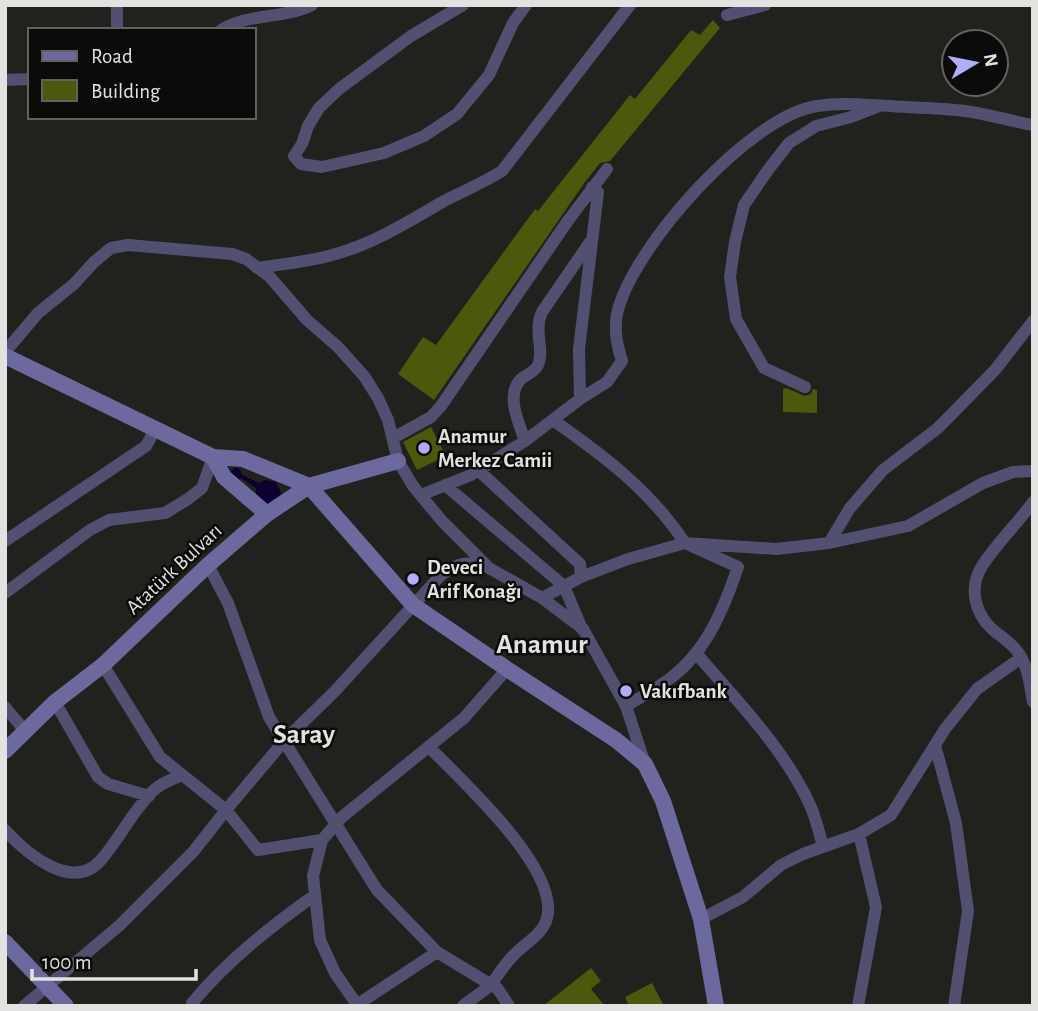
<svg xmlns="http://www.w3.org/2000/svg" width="1038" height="1011" font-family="'Alegreya Sans',sans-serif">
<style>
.water{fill:#0c0030}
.building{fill:#4c580b}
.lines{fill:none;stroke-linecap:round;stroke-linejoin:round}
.street{stroke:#515071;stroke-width:12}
.secondary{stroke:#6c699e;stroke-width:16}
.poi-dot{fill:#b0adfa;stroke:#0b0b09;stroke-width:2.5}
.labels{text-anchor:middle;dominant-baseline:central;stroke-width:5;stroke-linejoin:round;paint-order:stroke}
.poi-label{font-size:21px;font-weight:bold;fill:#e2e3e0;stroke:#0b0b09;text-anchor:start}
.street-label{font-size:21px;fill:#e2e3e0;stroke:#0b0b09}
.district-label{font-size:28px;font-weight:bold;fill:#e2e3e0;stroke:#0b0b09}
</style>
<rect width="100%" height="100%" fill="#21221d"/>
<path class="water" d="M236,467l5,4 1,4 17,8 6,-3 11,2 5,11c-3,8 -7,10 -15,11l-10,-9v-7l-15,-10 -3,2 -10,-6z"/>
<path class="building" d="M713,20l7,8 -110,133 -10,2 -15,19 -151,218 -36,-26 25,-37 13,8 99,-136 3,2 92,-116 5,4 56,-69 9,5z
M786,388l19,8 6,-2 2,-5 4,1v23l-34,-1v-23z
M431,427l15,29 -29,14 -14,-28z
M591,968l10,13 -10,8 14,17h-62z
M652,983l12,23h-35l-4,-9z"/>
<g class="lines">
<path class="street" d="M117,5v25
M463,5l-52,31 -72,53 -20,19 -11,18 -6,18 -8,12 7,8 21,3 62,-14 40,-17 33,-22 32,-39 24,-52 13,-18
M727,15l38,-10
M221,30c27,-17 62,-11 91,-25
M5,80l25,-1
M257,268c25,-4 51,-6 75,-13 41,-11 76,-33 112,-54 19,-10 39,-18 58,-30l128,-166
M5,352l33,-39 36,-29 20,-22 17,-14 17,-3 104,9 14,5 24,18 37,43 31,27 26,29 14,22 10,22 10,41 15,25 29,35 47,47 53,30 41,31 43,77 19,58
M805,387l-41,-19 -28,-49 -6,-42 5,-35 9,-37 24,-35 21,-27 27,-17 35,-9 26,-10
M580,399l-1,-50 19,-157 -6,-5
M553,420c51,36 97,70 132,123l91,6 53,-6 79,-17 75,-43 30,-11 20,-1
M393,438l38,-21 10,-11 126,-184 40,-53
M525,441c-6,-18 -20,-46 -4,-62 6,-5 14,-7 17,-14 7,-15 -5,-33 4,-53l48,-70
M478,470l102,94 1,13
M445,485l119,101 18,43
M421,495l50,-20 54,-34 55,-42 27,-17 15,-21c-5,-16 -8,-30 -5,-47 14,-65 132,-198 200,-208 25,-4 49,-1 74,0 24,2 50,2 74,5 23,3 45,10 68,14
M1033,502c-16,22 -36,41 -51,64 -13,21 -8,46 10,63 8,7 18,13 25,22 11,14 13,34 16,51
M5,541l141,-95 9,-16
M829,543l21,-35 33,-38 55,-42 57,-58 38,-49
M208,565l20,38 41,114 108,173 60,62 61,37 11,17
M5,593l85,-63 19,-10 56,-7 23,-14 14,-11 11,-31
M542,598l39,-21 47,-18 57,-16 53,24c-14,41 -31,83 -66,110 -14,11 -31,20 -46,29
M696,653c40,47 88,95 114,152 6,13 9,28 13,41
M103,665l57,92 66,53 32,40 64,-10
M55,702l43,75 10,7 41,12
M5,707l21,25
M935,745l21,78 12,88 -14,95
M429,747c34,35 124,116 119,166 -2,21 -24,30 -36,44 -8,8 -13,17 -20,26 -8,9 -20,15 -29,23
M5,830c21,23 67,63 96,30 19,-22 32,-50 53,-70 7,-7 19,-11 28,-15
M701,919l42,-22 38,-32 22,-11 56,-20 32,-19 54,-86 32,-40 44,-31
M24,1006l96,-81 73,-73 33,-42 59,-70 50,-49 106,-116c19,-13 24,-14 46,-8
M192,1006v-3c36,-43 78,-76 123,-108
M355,1006l82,-54
M358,1006l-23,-33 -15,-33 -7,-64 9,-36 20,-23 122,-99 43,-49
M858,1006l18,-99 -17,-73"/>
<path class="secondary" d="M5,356l208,101 30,2 66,27 104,119 94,64 109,71 29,24 18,37 38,118 15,87
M213,457l11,20 43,37
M5,751l50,-49 48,-37 105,-100 59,-51 42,-28 89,-25
M5,942l61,64"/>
</g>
<g class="poi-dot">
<circle cx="424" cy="448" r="7"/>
<circle cx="413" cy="579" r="7"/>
<circle cx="626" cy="691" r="7"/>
</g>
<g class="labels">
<g class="poi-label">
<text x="438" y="436">Anamur<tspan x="438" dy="24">Merkez Camii</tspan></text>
<text x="427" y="567">Deveci<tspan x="427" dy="24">Arif Konağı</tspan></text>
<text x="640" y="691">Vakıfbank</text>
</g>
<g class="street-label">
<text transform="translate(174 569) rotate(-43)">Atatürk Bulvarı</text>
</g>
<g class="district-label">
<text x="542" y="645">Anamur</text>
<text x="304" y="735">Saray</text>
</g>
</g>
<rect width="1038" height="1011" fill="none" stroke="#e2e3e0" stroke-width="14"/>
<rect x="28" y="28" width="228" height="91" fill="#0b0b09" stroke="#61615f" stroke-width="2"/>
<rect x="42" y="51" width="35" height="10" fill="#6c699e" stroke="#61615f" stroke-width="2"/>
<text x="91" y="63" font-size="21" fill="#e2e3e0">Road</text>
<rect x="42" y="80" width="35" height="21" fill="#4c580b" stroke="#61615f" stroke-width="2"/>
<text x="91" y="98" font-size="21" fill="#e2e3e0">Building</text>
<g transform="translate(975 63) rotate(80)"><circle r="33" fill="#0b0b09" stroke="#61615f" stroke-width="2"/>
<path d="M0-5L12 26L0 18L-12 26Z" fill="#b0adfa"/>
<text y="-10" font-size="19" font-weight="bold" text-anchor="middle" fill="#e2e3e0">N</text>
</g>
<path d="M32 969v10h164v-10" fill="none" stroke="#e2e3e0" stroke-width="3.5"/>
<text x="42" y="969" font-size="21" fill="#e2e3e0" stroke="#0b0b09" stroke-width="5" paint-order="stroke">100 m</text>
</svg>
